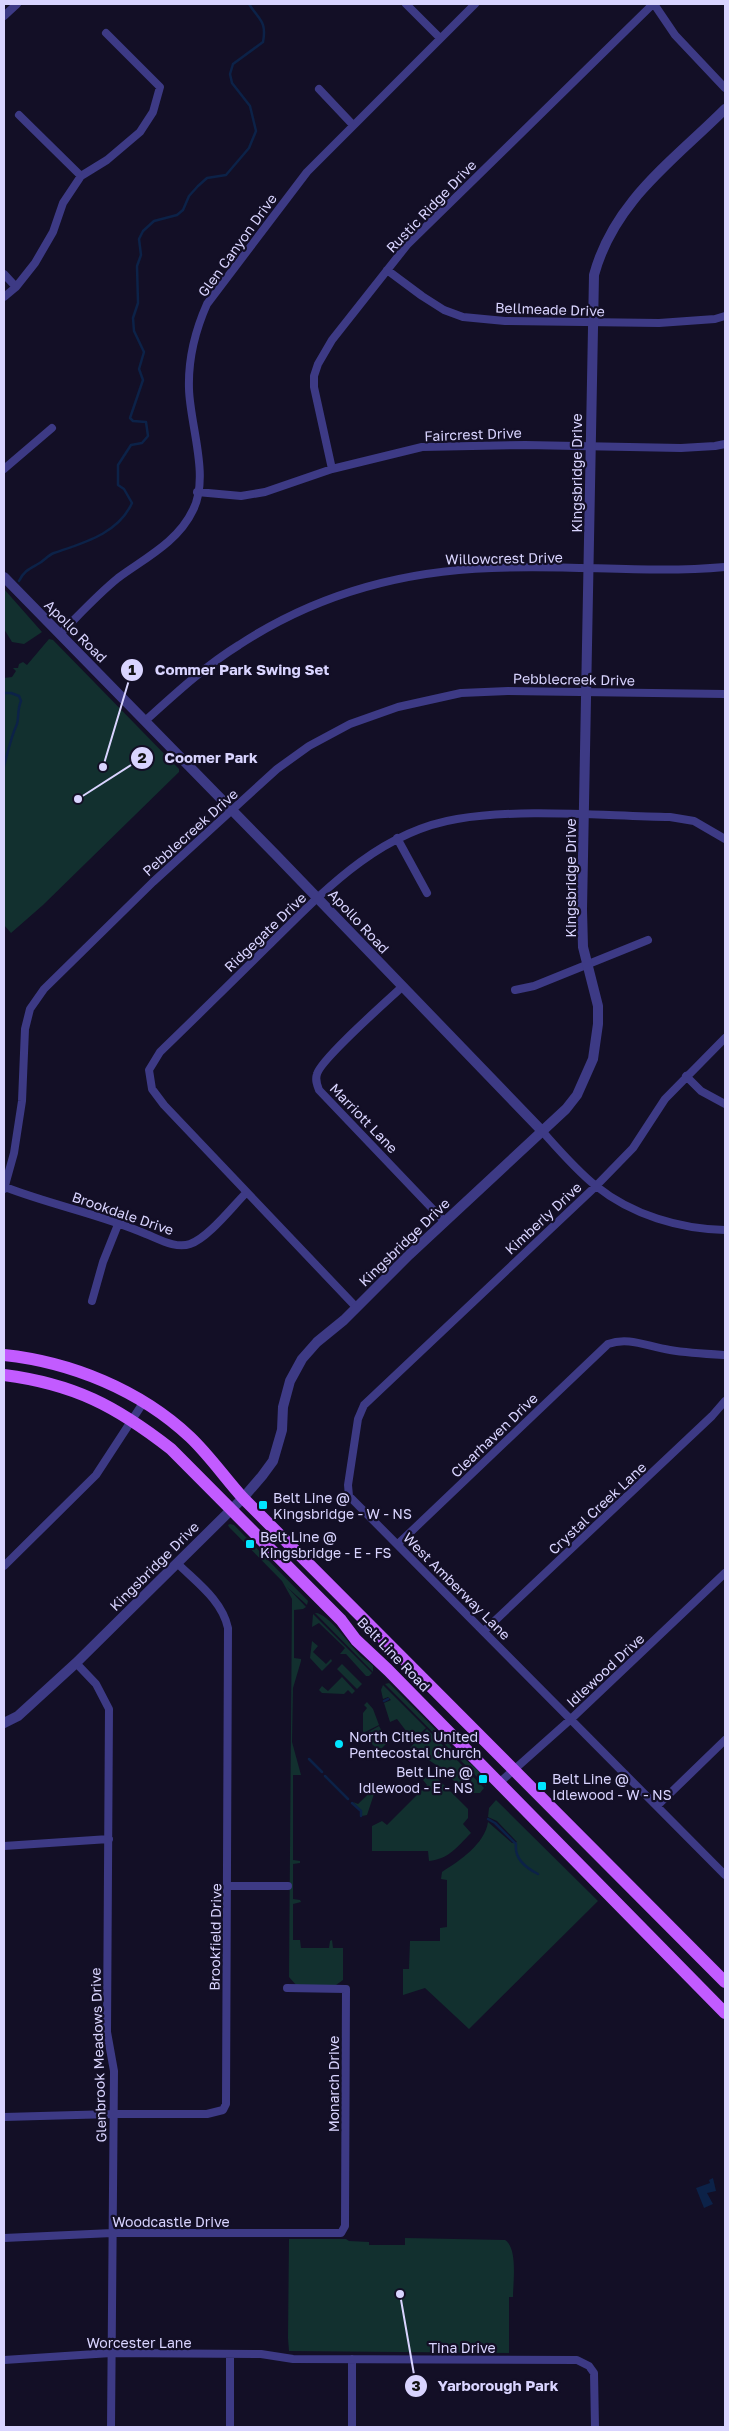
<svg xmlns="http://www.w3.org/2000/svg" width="729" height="2431" font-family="'Golos Text',sans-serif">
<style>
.green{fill:#12302f}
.water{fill:#0c2248}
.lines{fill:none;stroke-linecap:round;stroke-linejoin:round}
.stream{stroke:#0c2248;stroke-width:2.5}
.minor{stroke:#3d3a85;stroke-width:8}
.tertiary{stroke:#3d3a85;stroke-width:10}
.primary{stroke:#c25bff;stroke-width:12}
.poi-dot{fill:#00e5ff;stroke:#130f26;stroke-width:2}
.labels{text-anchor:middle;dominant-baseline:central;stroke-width:4.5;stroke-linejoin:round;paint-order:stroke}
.street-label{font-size:14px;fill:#d9d4ff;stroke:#130f26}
.poi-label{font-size:14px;fill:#d9d4ff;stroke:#130f26;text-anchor:start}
.leader{fill:none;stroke:#d9d4ff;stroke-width:2}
.callout-dot{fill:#d9d4ff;stroke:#130f26;stroke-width:2}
.mark-label{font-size:15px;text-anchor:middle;font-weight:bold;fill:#111}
.callout-label{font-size:15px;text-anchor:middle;font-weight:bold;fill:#d9d4ff;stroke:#130f26;stroke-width:4.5;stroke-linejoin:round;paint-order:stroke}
</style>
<rect width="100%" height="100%" fill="#130f26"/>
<path class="green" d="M4,589l38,43 -18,12 -12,-2 -8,-13z
M49,639l4,1 126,129v3l-136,133 -32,28 -7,-8v-247l8,-1 4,-6 -3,-3h5l1,-4 4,-2 4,3z
M230,1524l4,1 74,76 -1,4 -20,-18 19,20 -3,2 -9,1v48l7,1v2l-8,27 -1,54 9,33h-8v85l7,1v2l-7,1v35l7,1 1,2 -8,2v36h7l1,8h28l1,-7 2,-1 1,8h10v32l-7,5 -39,1 -8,-9 3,-378 -10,-18 -53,-54 -1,-2z
M315,1613c12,-1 35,32 43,40 3,4 11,9 15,13v6z
M313,1614l59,59 -3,3h-3l-20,-22h-6l5,-6 -26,-25 -7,4z
M312,1641l6,5 -5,6 13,12 5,-5 1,2 -10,10 -12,-13z
M342,1664l20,20 -5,5 -20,-20z
M342,1677l13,14 -3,3 -4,-4 -4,4 -22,-1 -3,-3 3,-4 6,5z
M389,1683l60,60c3,12 38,26 37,43l-101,-102z
M383,1685l43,43 -13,12 -16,-21 -7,3 -6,-19 7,-3 -3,-3 -5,2 -2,-9z
M367,1702l6,7 6,16 -16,8v-20l4,-5 -3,-3z
M379,1726l9,16 -9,9 -16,-16z
M427,1729l57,59 -4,5h-14l-25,-25 -31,-20z
M428,1775h6l34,34v9l-5,6 8,9c-14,14 -22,26 -42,28l-1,-10h-56v-25l10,-5 5,4 40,-40 -4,-5z
M381,1782l1,1 -8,11 -7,21 -5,1v-5l-9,-9 5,2z
M496,1800l102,101 -129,128 -44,-41 -22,7v-26h6l1,-28h30v-13l7,-1v-47l-6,-1 1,-7c17,-11 43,-28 46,-50l24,21 5,-1 -20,-21 -9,-4 1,-9z
M405,2238l100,2c13,8 8,43 8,57h-4v56l-220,-2 -1,-13 1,-99h57l3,2 20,1v3h36z"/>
<path class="water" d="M713,2178l3,13 -9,2 6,11 -9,4 -8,-20 14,-5 -1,-3z"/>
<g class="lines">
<path class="stream" d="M19,581c5,-10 10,-12 19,-17 6,-3 10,-9 16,-11 29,-10 64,-19 78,-50l-8,-14 -6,-4v-20l13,-20 11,-2 6,-7 -2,-14 -13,-1 -3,-3 13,-38 -4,-11 5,-17 -10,-21 -1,-13 5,-15 -1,-37 4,-11 -2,-16 4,-8 11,-10 23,-6 6,-5 6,-14 9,-10 9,-8 19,-3 23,-27 7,-17 -6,-25 -18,-23 -2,-9 3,-10 30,-22c4,-21 -4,-22 -14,-38
M4,693h7l8,3 2,5c-4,9 -2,17 -4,23 -6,13 -9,27 -13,42
M384,1701l4,-2
M309,1759l13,13
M325,1776l23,23
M352,1803l9,8v5
M488,1819l7,4 21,21c-2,15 10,24 22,30"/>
<path class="minor" d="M406,4l34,34
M654,4l21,31 50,53
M4,16l13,-12
M319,89l34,36
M19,115l62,61
M387,270l35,26 22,14 19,7 42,4 154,2 56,-4 10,-3
M4,274l12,13
M4,297l12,-10 19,-24 18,-31 10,-29 18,-27 26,-16 33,-28 13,-20 7,-25 -54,-54
M4,469l48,-41
M332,469l-18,-82v-11l4,-12 14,-24 75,-95 246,-241
M197,492l44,4 24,-4 67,-23 90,-22 103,-2 156,3 34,-2 10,-2
M60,634c19,-19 37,-39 58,-56 27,-20 60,-36 75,-68 17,-33 -3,-85 -4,-121 -1,-30 6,-58 18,-85l100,-132 168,-168
M145,721c30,-27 60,-55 94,-76 76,-50 162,-74 253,-77 78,-4 155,6 233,-1
M397,838l30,55
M402,987c-15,14 -81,72 -85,87 -2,6 0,11 2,16l126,132
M515,990l19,-4 114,-46
M725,1038l-60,61 -32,49 -37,38 -232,219 -6,14 -10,66 1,11 376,379
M686,1076l15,15 24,13
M542,1131c17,19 34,39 54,55 36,29 84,43 129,44
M5,1187c46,18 95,27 141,47 13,5 30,15 44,10 18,-6 42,-37 56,-51
M4,1189l10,-36 8,-52 3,-72 5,-20 14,-20 109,-107 124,-113 32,-23 41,-22 48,-17 63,-14 47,-2 217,3
M92,1301l11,-39 16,-40
M356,1307l-192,-202 -12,-16 -3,-19 11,-18c36,-35 71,-69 106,-104 55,-54 111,-116 191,-129 65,-11 146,-3 213,-2l24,4 31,18
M398,1544l210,-200c21,-8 40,3 62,6 18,3 37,4 55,5
M4,1566l92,-91 47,-72
M484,1631l228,-215 13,-15
M76,1663l20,21 13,25 -2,323 7,39 -3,356
M499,1783l72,-64 154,-146
M657,1806l68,-66
M4,1846l105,-7
M228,1886h60
M4,2117l109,-3h94l16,-4 3,-6 2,-476c-6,-28 -32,-46 -51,-65
M4,2238l108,-5h229l4,-7 1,-237 -59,-1
M4,2360l107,-7 150,1 32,5 284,1 12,6 5,7 1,54
M230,2427v-73
M352,2427v-68"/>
<path class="tertiary" d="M4,577l271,277 267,277
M4,1723l14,-7 58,-53 167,-165 19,-22 11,-15 9,-31 1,-23 7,-26 12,-22 15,-17 27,-22 65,-65 157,-146 11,-14 16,-36 5,-35v-18l-15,-59 -1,-37 12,-635c20,-74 79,-114 131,-166"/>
<path class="primary" d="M4,1355c67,7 136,35 186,82 19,18 35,41 53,61l482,484
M4,1375c70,9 112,31 167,74l170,171 15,20 32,30 337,343"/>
</g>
<g class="poi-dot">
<rect x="258" y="1500" width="10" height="10" rx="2.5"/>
<rect x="245" y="1539" width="10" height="10" rx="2.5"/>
<circle cx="339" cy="1744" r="5"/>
<rect x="478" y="1774" width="10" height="10" rx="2.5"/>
<rect x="537" y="1781" width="10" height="10" rx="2.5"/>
</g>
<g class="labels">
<g class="street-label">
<text transform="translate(431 206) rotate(-46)">Rustic Ridge Drive</text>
<text transform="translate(237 245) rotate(-54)">Glen Canyon Drive</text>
<text transform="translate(550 309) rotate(2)">Bellmeade Drive</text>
<text transform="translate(473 434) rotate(-2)">Faircrest Drive</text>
<text transform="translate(576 473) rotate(-90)">Kingsbridge Drive</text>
<text transform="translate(504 558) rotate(-1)">Willowcrest Drive</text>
<text transform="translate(76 631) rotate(45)">Apollo Road</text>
<text transform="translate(574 679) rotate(1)">Pebblecreek Drive</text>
<text transform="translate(190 832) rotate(-42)">Pebblecreek Drive</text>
<text transform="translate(570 878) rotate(-90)">Kingsbridge Drive</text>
<text transform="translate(359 921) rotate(47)">Apollo Road</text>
<text transform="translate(265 932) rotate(-44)">Ridgegate Drive</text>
<text transform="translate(364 1118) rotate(46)">Marriott Lane</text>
<text transform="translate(123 1213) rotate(19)">Brookdale Drive</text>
<text transform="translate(543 1218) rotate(-43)">Kimberly Drive</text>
<text transform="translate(404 1242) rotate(-44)">Kingsbridge Drive</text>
<text transform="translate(494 1435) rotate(-44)">Clearhaven Drive</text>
<text transform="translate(597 1508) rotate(-43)">Crystal Creek Lane</text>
<text transform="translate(154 1566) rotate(-45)">Kingsbridge Drive</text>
<text transform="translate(457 1586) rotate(45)">West Amberway Lane</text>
<text transform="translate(394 1654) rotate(46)">Belt Line Road</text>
<text transform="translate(605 1670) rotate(-43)">Idlewood Drive</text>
<text transform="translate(215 1937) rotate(-89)">Brookfield Drive</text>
<text transform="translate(98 2055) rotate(-92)">Glenbrook Meadows Drive</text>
<text transform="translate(333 2084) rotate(-90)">Monarch Drive</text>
<text x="171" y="2221">Woodcastle Drive</text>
<text x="139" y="2342">Worcester Lane</text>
<text x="462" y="2347">Tina Drive</text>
</g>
<g class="poi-label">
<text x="273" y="1497">Belt Line @<tspan x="273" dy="16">Kingsbridge - W - NS</tspan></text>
<text x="260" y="1536">Belt Line @<tspan x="260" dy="16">Kingsbridge - E - FS</tspan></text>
<text x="349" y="1736">North Cities United<tspan x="349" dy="16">Pentecostal Church</tspan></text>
<text x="473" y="1771" text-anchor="end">Belt Line @<tspan x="473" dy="16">Idlewood - E - NS</tspan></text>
<text x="552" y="1778">Belt Line @<tspan x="552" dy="16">Idlewood - W - NS</tspan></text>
</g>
</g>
<path class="leader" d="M103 767L132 670M78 799L142 758M400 2294L416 2386"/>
<g class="callout-dot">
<circle cx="103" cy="767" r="5"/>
<circle cx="78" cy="799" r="5"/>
<circle cx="400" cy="2294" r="5"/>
<circle cx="132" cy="670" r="12"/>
<circle cx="142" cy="758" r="12"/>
<circle cx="416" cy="2386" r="12"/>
</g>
<g class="mark-label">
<text x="132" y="675">1</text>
<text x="142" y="763">2</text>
<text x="416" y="2391">3</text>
</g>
<g class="callout-label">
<text x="242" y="675">Commer Park Swing Set</text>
<text x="211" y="763">Coomer Park</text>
<text x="498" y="2391">Yarborough Park</text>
</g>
<rect width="729" height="2431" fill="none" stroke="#d9d4ff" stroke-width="10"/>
</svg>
